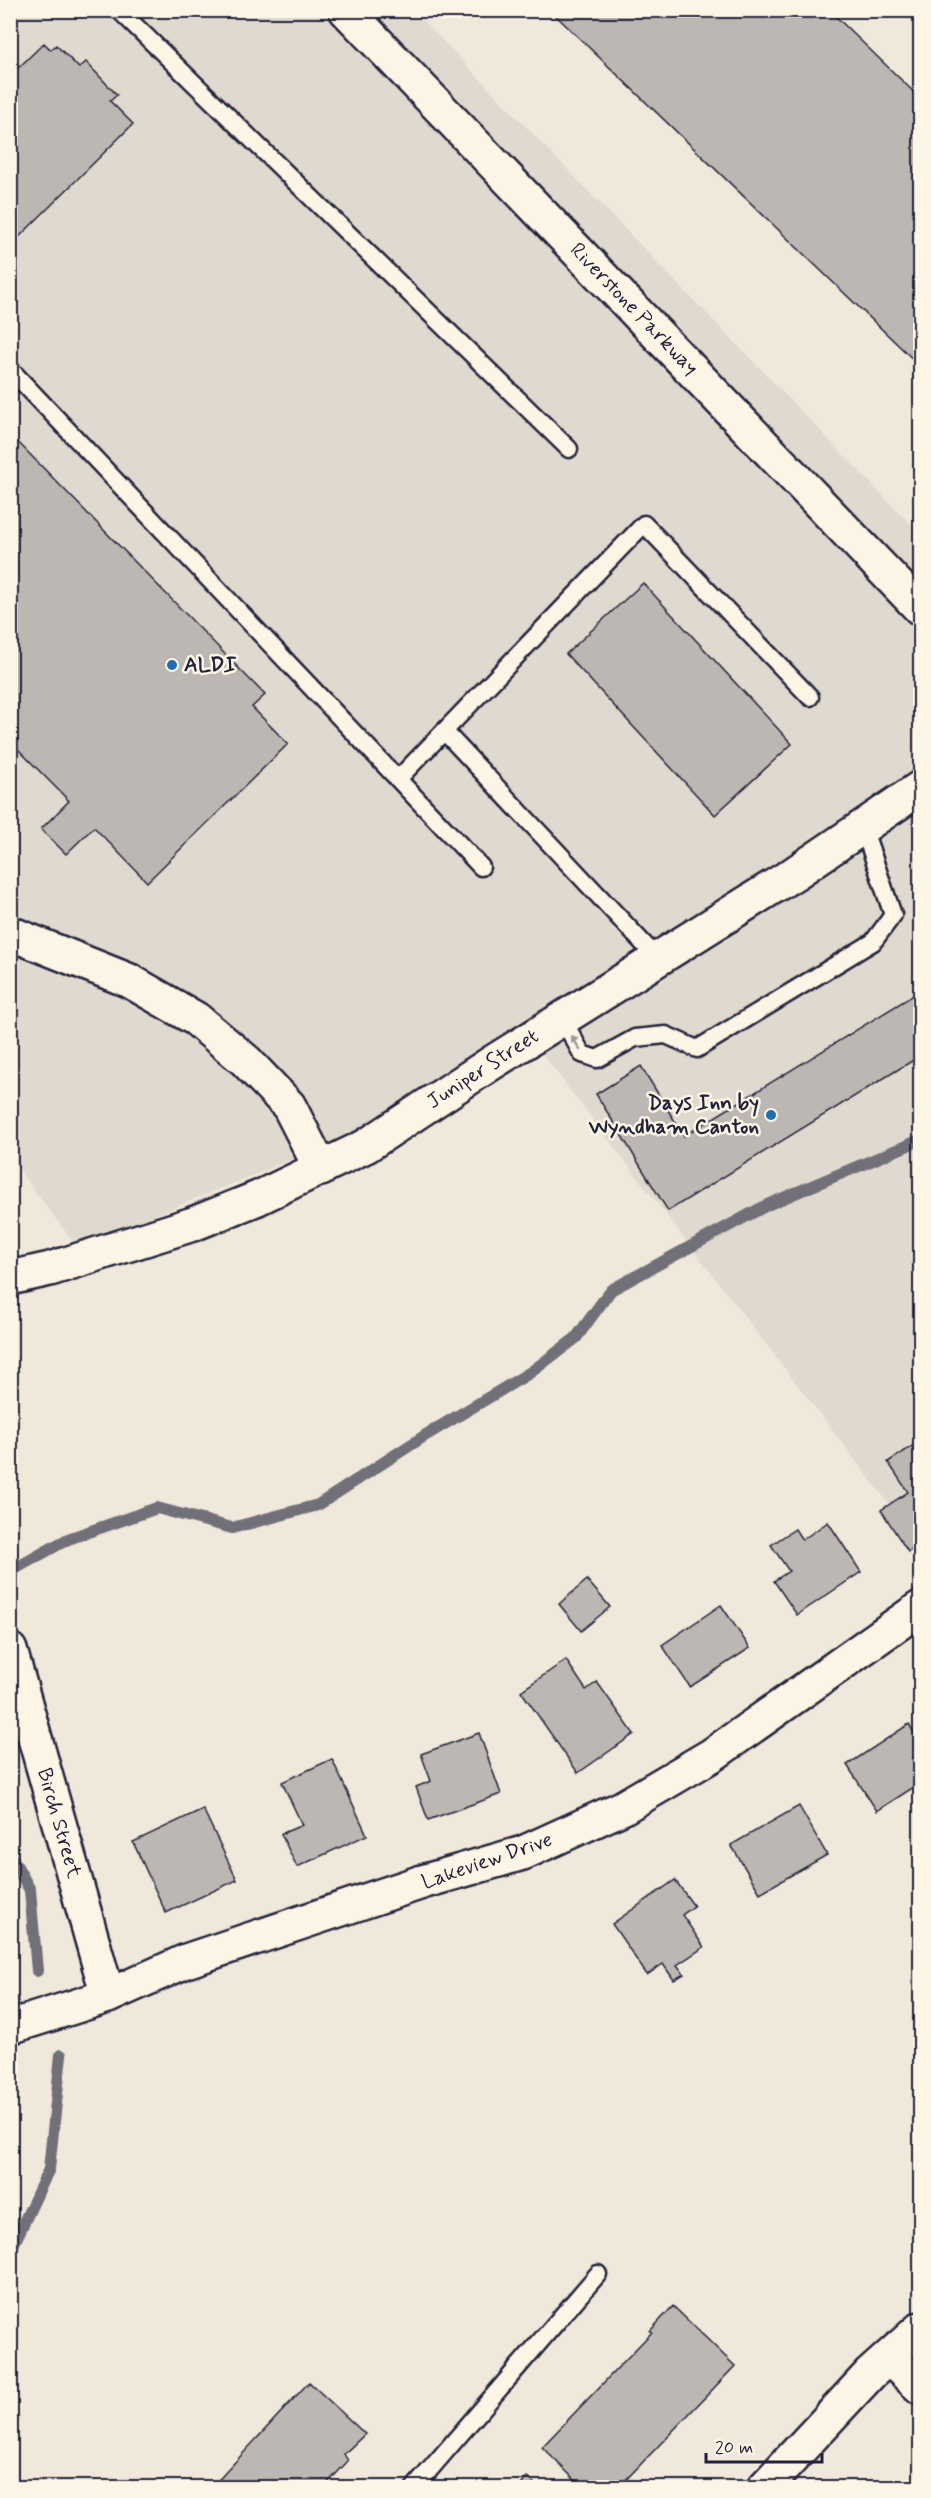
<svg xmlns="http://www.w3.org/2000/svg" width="931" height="2498" font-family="Mynerve,sans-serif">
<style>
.built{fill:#e0d9cf}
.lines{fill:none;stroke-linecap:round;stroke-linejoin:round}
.stream{stroke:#716f79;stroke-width:12}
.building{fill:#bcb7b3;stroke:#22223b;stroke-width:1.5}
.lane-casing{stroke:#22223b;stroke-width:21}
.street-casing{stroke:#22223b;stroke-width:38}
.primary-casing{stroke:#22223b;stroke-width:38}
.lane{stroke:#fcf5e5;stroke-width:16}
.street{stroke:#fcf5e5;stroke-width:33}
.primary{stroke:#fcf5e5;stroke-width:33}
.oneway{fill:#9a9698}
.poi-dot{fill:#1f6fb2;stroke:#fcf5e5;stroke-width:2}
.labels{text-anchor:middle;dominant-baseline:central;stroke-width:5;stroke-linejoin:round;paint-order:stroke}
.street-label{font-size:21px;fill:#22223b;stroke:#fcf5e5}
.poi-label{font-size:21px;font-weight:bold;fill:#22223b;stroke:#fcf5e5;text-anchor:start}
</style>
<rect width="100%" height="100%" fill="#efe8db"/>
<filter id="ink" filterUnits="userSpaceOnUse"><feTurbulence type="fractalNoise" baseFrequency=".0167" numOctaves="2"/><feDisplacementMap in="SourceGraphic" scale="12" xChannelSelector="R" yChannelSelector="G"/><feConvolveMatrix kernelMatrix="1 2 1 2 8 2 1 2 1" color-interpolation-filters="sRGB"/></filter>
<g filter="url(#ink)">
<path class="built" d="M11,11h403l506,523v1010l-397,-515 -159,101 -287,117 -66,-88z"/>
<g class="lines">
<path class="stream" d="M18,1567l50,-28 89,-31 75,20 86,-23 108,-70 105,-63 45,-34 35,-48 156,-85 153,-65
M10,1854l20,36 7,81
M10,2252l39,-83 12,-114"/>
</g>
<path class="building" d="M550,10h279l91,88v268z
M44,43l7,7 5,-5 23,23 7,-6 31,33 -7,6 23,23 -123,122v-158l8,-7 -6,-7z
M10,434l255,261 -13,12 36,37 -141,138 -53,-55 -28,27 -25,-25 28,-28 -59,-60z
M643,583l149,161 -77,71 -149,-161z
M920,991v65l-252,155 -72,-117 45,-28 43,70z
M920,1441v103l-12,8 -27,-42 27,-18 -20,-30z
M828,1522l33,50 -64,43 -23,-34 15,-10 -18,-26 24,-16 7,11z
M587,1580l23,27 -29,24 -22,-27z
M721,1605l29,43 -60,39 -28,-42z
M566,1660l20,30 11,-8 37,52 -56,39 -57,-82z
M909,1724l11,19v10l-8,5 8,13v12l-43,28 -30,-46z
M479,1733l22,61 -73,26 -12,-33 15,-6 -10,-27z
M332,1759l35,76 -70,32 -16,-33 21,-9 -20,-43z
M799,1806l28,49 -67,38 -29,-48z
M203,1809l34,71 -71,33 -33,-71z
M675,1880l19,26 -12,9 22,32 -27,18 7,9 -10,6 -11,-16 -16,11 -35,-51z
M673,2306l62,60 -117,122h-35l-41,-41 110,-115 -2,-1z
M309,2382l56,52 -21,20 4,7 -25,27h-112z
M527,2477l12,11h-20z"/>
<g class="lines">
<g class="lane-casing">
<path id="lane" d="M119,10l450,439
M10,369l471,498
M444,731l213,227
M398,779l246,-255 166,173
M562,1018l20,36 15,5 38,-21 31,-3 31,14 176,-107 20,-27 -30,-88
M414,2488l184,-214"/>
</g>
<g class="street-casing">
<path id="street" d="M10,933l120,48 66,38 50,42 43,45 32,63
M10,1278l40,-9 143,-45 65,-26 108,-52 124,-82 305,-191 125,-85
M10,1650l98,346
M10,2027l98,-31 78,-35 236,-79 101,-29 99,-45 90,-53 208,-147
M889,2358l31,29
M764,2488l106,-114 50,-45"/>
</g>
<g class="primary-casing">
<path id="primary" d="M346,10l574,598"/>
</g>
<use href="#lane" class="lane"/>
<use href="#street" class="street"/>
<use href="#primary" class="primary"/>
</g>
<defs><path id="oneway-solid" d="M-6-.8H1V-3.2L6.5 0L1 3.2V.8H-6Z" transform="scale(1.5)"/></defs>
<use class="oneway" href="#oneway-solid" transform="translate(576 1043) rotate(-120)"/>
</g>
<g class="poi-dot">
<circle cx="172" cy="665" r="6"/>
<circle cx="771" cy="1115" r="6"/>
</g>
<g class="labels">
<g class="street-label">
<text transform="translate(634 309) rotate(46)">Riverstone Parkway</text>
<text transform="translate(483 1069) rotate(-33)">Juniper Street</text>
<text transform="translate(59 1823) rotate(74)">Birch Street</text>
<text transform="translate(487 1861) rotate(-19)">Lakeview Drive</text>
</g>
<g class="poi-label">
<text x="184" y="665">ALDI</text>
<text x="759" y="1103" text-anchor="end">Days Inn by<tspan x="759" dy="24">Wyndham Canton</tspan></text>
</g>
</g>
<rect width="931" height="2498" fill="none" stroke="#fcf5e5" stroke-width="36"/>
<rect x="18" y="18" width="895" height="2462" fill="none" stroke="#22223b" stroke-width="2" filter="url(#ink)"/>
<path d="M706 2453v9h116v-9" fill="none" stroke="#22223b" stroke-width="3"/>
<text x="715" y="2453" font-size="18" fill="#22223b" stroke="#fcf5e5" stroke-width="4.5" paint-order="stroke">20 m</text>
</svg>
